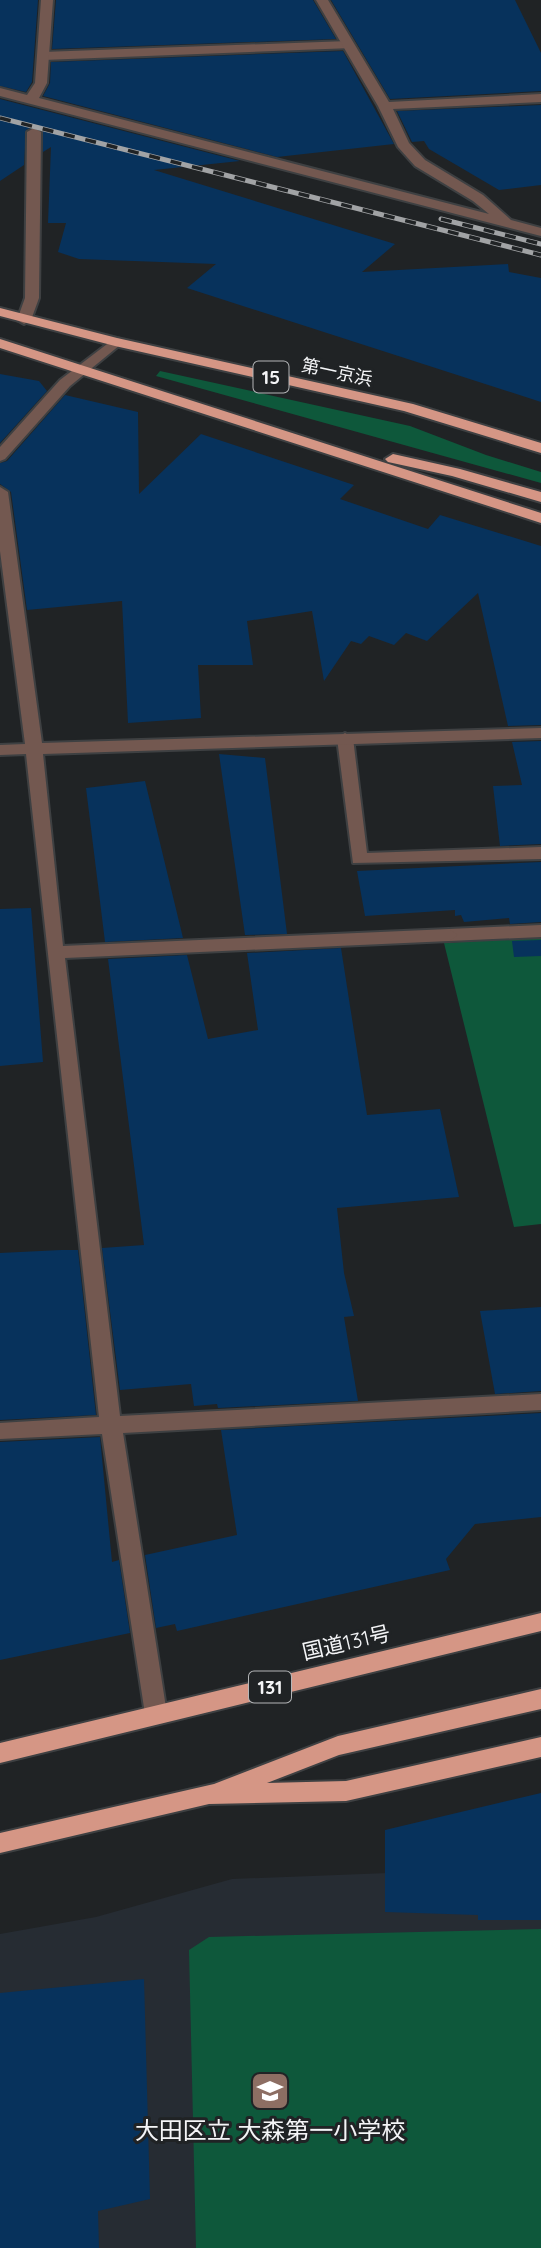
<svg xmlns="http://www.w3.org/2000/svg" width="541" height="2248" font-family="Quicksand,'Noto Sans JP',sans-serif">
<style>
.built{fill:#262c33}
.green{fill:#0e583b}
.building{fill:#07325c}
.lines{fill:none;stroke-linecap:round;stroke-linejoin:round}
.service-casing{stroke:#3e4042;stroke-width:4}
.minor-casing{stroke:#3e4042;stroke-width:4}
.trunk-casing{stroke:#3e4042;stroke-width:4}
.service{fill:#735850;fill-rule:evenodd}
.minor{fill:#735850;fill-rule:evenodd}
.trunk{fill:#d59685;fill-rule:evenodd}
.rail-casing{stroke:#a1a3a5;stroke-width:5}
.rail{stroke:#202325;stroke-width:3.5;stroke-dasharray:11;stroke-linecap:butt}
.labels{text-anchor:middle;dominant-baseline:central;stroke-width:6;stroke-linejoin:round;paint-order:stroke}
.far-street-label{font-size:18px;fill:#f4f5f7;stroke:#202325}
.shield{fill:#202325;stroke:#b4b6b8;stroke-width:2}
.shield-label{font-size:19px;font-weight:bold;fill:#f4f5f7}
.street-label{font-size:21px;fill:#f4f5f7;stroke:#202325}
.near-poi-label{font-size:24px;fill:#f4f5f7;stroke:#202325}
</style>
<rect width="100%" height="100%" fill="#202325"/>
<path class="built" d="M541,1867v381h-541v-314l96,-17 136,-38z"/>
<path class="green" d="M160,371l250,55 76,29 55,17v11l-385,-107z
M541,937v287l-27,3 -70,-284z
M541,1929v319h-345l-7,-298 20,-13z"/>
<path class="building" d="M0,0h38l-6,82 -6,10 -26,-6z
M56,0h257l23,39 -284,10z
M331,0h184l26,53v38l-151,8z
M343,51l51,93 -117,13 -234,-61 7,-13 1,-21z
M0,99l240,62 -86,9 241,74 -33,28 146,-8 1,8 32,6v124l-354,-114 29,-24 -137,-5 -21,-7 8,-29h-18l3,-76 -8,5 -1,-22 -7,-4 -9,4 -2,35 -24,16z
M541,105v80l-42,5 -70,-41 -5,-8 -12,1 -15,-31z
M0,374l39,7 8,10 -47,52z
M65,395l73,17 1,82 62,-60 153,51 -14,14 88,30 12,-14 101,31v179l-33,1 -30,-133 -51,48 -21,-8 -12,12 -25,-9 -8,8 -10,-3 -27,40 -12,-70 -65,10 6,44h-55l3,53 -73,5 -6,-122 -95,9 -16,-118 -11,-8v-21l7,-2z
M541,741v103l-41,2 -7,-60 29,-1 -10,-43z
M219,754l46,4 22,176 -42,1z
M145,781l38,157 -78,4 -19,-154z
M541,862v60l-31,2 -1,-6 -45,4 -3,-7 -6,1v-6l-90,6 -8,-45z
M31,908l12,154 -43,4v-157z
M541,940v16l-27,1 -2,-16z
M341,948l26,167 73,-6 19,88 -122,11 7,65 10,43 -10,1 14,84 -140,7 -1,-4 -23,2 -3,-22 -71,6 -18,-142 42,-3 -36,-286 79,-4 21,84 50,-9 -11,-77z
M61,1250h17l18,165 -96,5v-167z
M541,1307v84l-46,3 -15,-83z
M541,1413v104l-66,7 -29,35 4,11 -273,61 -2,-7 -19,4 -11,-73 92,-20 -16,-105z
M100,1437l12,125 7,-2 11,73 -130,27v-218z
M541,1793v127h-63v-5l-93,-3v-82z
M144,1979l6,220 -52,12 1,37h-99v-255z"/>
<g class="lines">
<g class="service-casing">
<path id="service" d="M348,41l6,4 -2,3 -309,12 -6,-4 6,-4z
M345,733l8,5 14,115 174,-6v12l-188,4 -16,-125z
M541,925v12l-92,4 -9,-6 9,-6z"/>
</g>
<g class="minor-casing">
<path id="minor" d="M41,0h12l-6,83 -8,15 450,116 -16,-13 -58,-35 -17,-19 -20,-41 -62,-106h12l61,102 152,-8v8l-148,7 16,34 16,17 58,35 28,25 30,8v8l-541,-140v-8l27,7 8,-12z
M34,128l7,4 -2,166 -8,22 -7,4 -7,-4 8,-22 2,-166z
M115,338l5,1 2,3 -2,3 -50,41 -65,73 -5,2v-14l60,-67z
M0,487l8,5 34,251 499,-15v10l-498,16 20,192 386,-17 9,6 -9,6 -384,17 55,458 421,-22v16l-418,23 44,281 -3,7 -8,3 -8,-3 -3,-7 -43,-280 -102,5v-16l99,-6 -73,-663 -26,1v-10l25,-1 -25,-193z"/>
</g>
<g class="trunk-casing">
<path id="trunk" d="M0,308l117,30 296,66 128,39v10l-137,-42 -289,-65 -115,-30z
M0,339l541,174v10l-541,-175z
M393,454l67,15 81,23v10l-89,-26 -64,-14 -3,-3z
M541,1613v18l-541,132v-20z
M541,1689v20l-202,46 -72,28 79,-2 195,-44v20l-195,44 -137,3 -209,49v-20l214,-49 124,-48z"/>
</g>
<use href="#service" class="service"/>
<use href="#minor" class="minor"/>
<use href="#trunk" class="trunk"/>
<g class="rail-casing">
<path id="rail" d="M0,118l541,137
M441,219l100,25"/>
</g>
<use href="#rail" class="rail"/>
</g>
<defs>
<g id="school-square" transform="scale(2.0125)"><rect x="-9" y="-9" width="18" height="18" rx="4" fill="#8d6e63" stroke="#202325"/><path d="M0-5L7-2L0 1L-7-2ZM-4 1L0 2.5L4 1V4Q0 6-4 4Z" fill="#fff"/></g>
</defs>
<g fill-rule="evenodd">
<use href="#school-square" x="270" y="2091"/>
</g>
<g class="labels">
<g class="far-street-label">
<text transform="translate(337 372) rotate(12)">第一京浜</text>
</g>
<g class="shield">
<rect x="253.5" y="361.5" width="35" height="31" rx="5"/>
<rect x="249" y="1671.5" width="42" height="31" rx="5"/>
</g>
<g class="shield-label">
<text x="271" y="377">15</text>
<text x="270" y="1687">131</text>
</g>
<g class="street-label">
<text transform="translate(346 1642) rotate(-13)">国道131号</text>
</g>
<g class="near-poi-label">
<text x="270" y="2130">大田区立 大森第一小学校</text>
</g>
</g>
</svg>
